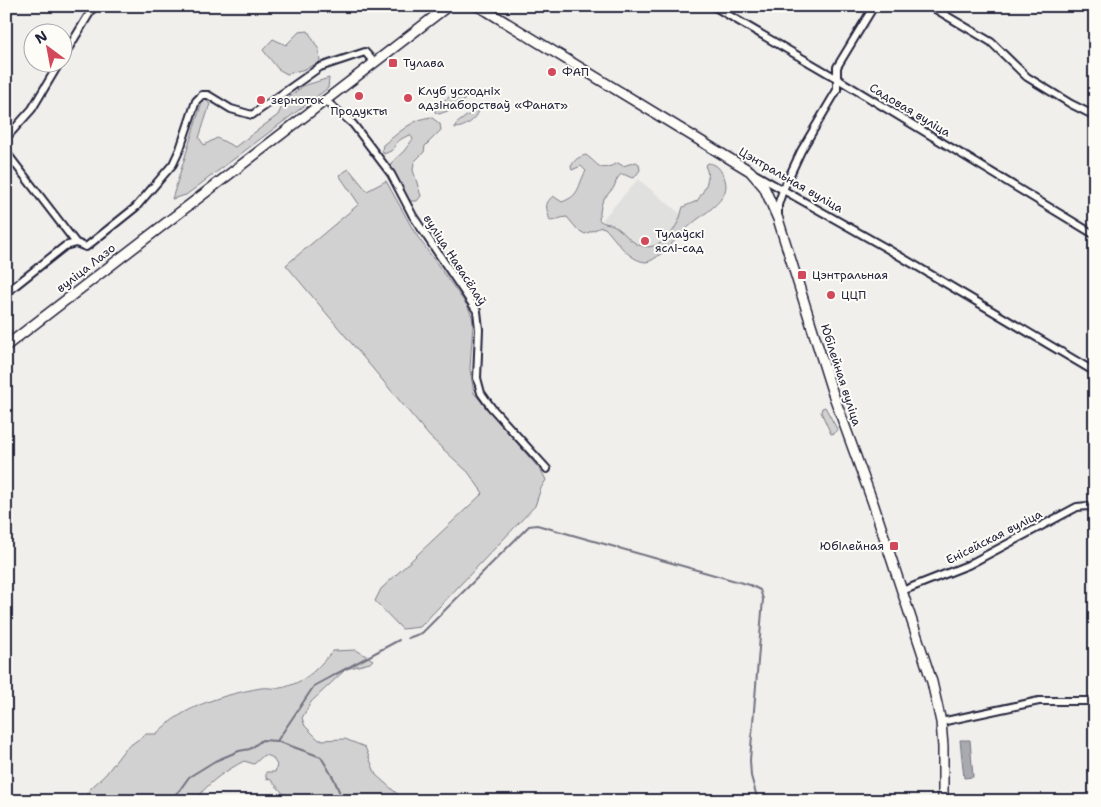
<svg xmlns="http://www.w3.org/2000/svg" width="1101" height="807" font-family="'Shantell Sans',sans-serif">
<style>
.built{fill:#e0e0df}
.green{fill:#d2d1d1;stroke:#7a7a86}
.water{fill:#a9a9b0;stroke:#737381}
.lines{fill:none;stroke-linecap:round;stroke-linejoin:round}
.stream{stroke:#737381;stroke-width:2}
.minor-casing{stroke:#22223b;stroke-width:10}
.secondary-casing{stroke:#22223b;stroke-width:12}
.minor{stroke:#fdfcf7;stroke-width:6}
.secondary{stroke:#fdfcf7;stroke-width:9}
.poi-dot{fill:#d1495b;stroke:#fdfcf7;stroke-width:2}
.labels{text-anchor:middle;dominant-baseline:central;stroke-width:4;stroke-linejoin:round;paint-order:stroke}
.poi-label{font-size:12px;fill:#22223b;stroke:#fdfcf7;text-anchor:start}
.street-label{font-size:12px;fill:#22223b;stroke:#fdfcf7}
</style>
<rect width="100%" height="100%" fill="#f0efec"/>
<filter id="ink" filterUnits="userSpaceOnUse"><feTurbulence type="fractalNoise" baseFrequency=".02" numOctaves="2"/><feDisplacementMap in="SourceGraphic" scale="10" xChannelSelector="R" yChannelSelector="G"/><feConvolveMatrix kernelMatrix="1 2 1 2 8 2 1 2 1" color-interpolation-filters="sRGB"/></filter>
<g filter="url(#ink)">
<path class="built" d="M638,179l50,41 -42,42 -44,-42z"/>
<path class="green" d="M308,31l11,19 1,12 -15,7 -18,5 -9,-5 -15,-19 10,-11 13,6 13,-13z
M329,78l-1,10 -142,107 -14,4 30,-97 3,-3 5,5 -11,34 5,7 13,-7 18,9 43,-32 6,-13 19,-16z
M462,93l3,5c-4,11 -16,12 -26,16l-4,-2 -1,-4c9,-7 17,-14 28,-15z
M476,109l3,2c-3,9 -15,17 -24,17l1,-4z
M431,117l9,7 1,6 -16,16 -1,6 -10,10 -1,8 8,26 -4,5h-7l-18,-30 -1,-8 13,-12 9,-12 -3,-4c-8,3 -14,6 -17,15l-9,4 -2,-4 1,-5c16,-12 29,-26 48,-28z
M586,155c16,12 12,17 32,8l5,3 13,-4 3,2 1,6 -6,8c-5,0 -8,-4 -13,-4l-4,5 -3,8 -11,13 -2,6 -2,14c5,4 9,3 14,5 8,4 14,13 22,18 19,11 35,-4 43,-21 3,-5 3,-10 5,-15l14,-6c7,-10 15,-23 8,-35l3,-3c7,1 10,3 14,10 12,20 -6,32 -20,43 -9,6 -18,15 -26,23 -5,6 -22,23 -30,23 -17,-1 -30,-22 -41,-34l-4,-1 -16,7 -7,-4 -11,-13c-7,0 -11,4 -17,4 -3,-13 -7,-16 3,-25l9,6c19,-7 15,-16 24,-31l-5,-5 -9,4 -1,-3c3,-7 7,-10 15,-12z
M349,169l18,22 19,-10 29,52 53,74 4,9 1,8 -3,45 4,24 68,79 4,8 -5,8 -6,18 -115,121 -18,2 -27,-28 6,-12 102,-96 -15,-21 -38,-35 -144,-172 73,-61 -20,-29z
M825,407l12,22 -2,4 -4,1 -10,-22 1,-4z
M356,650l17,10 -3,3 -24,6 -35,33 -9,16 3,8 14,14 26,-1 20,8 11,28 27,24 7,2h-120l-19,-21 -5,-2v-6h9l2,-7 -5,-8 -8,-2 -10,9 -10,-3c-17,9 -33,19 -45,35l1,5h-117l6,-11 17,-16 19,-25 21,-15h10c28,-28 66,-39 105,-46 6,-1 13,1 19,0 8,-1 19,-6 25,-10 10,-6 20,-19 28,-27z"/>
<path class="water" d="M960,740h10l3,37 -9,1z"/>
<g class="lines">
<path class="stream" d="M408,638l14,-5 107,-107 8,-1 213,60 10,5 3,9 -13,161 1,16 7,25
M277,741l37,-55 85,-46
M168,801l11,-10 10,-14 26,-16 24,-10 11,-2 12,-9 15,1 44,16 13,22 9,22"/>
<g class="minor-casing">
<path id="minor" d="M713,6l123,72 259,157
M930,6l61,36 36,35 44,27 24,12
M62,59l32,-53
M325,100l28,24 38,50 22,42 64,95 2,18 -2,49 4,15 10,14 56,62
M6,138l26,-29 28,-47
M6,152l70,91
M755,174l131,74 209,124
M778,215v-10l5,-15 18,-39 36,-61v-23l37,-61
M6,293l59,-47 11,-3 10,4 50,-40 37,-43 7,-15 16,-48 6,-6h6l23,14 21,6 68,-48 45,-15 9,10
M902,591l66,-26 109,-58 11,-1 7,4
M941,722l98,-21h56"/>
</g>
<g class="secondary-casing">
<path id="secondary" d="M477,6l10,5 263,160 14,16 14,32 54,172 41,112 59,179 9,40 2,25v54
M6,346l442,-340"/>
</g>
<use href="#minor" class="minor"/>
<use href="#secondary" class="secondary"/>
</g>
</g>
<g class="poi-dot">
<rect x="388" y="58" width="10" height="10" rx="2.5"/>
<circle cx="552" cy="72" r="5"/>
<circle cx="359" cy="96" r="5"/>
<circle cx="408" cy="98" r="5"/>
<circle cx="261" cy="100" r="5"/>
<circle cx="645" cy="241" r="5"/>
<rect x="797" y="270" width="10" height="10" rx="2.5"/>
<circle cx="831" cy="295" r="5"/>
<rect x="889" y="541" width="10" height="10" rx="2.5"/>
</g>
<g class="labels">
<g class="poi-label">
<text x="403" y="63">Тулава</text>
<text x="562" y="72">ФАП</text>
<text x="418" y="91">Клуб усходніх<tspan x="418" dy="14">адзінаборстваў «Фанат»</tspan></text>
<text x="271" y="100">зерноток</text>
<text x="359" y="111" text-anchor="middle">Продукты</text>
<text x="655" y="234">Тулаўскі<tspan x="655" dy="14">яслі-сад</tspan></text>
<text x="812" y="275">Цэнтральная</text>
<text x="841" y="295">ЦЦП</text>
<text x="884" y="546" text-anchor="end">Юбілейная</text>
</g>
<g class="street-label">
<text transform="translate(910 110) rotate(31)">Садовая вуліца</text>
<text transform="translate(791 180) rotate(30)">Цэнтральная вуліца</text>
<text transform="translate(455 260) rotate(57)">вуліца Навасёлаў</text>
<text transform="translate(86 268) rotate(-38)">вуліца Лазо</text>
<text transform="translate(841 375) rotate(72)">Юбілейная вуліца</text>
<text transform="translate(994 537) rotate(-27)">Енісейская вуліца</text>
</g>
</g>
<rect width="1101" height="807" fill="none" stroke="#fdfcf7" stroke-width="25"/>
<rect x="12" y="12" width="1076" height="782" fill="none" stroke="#22223b" stroke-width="2" filter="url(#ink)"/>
<g transform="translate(48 48) rotate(328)"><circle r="24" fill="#fdfcf7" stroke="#a5a5ac"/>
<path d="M0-4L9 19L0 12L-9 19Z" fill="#d1495b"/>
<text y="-8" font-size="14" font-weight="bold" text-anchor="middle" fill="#22223b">N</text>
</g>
</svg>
